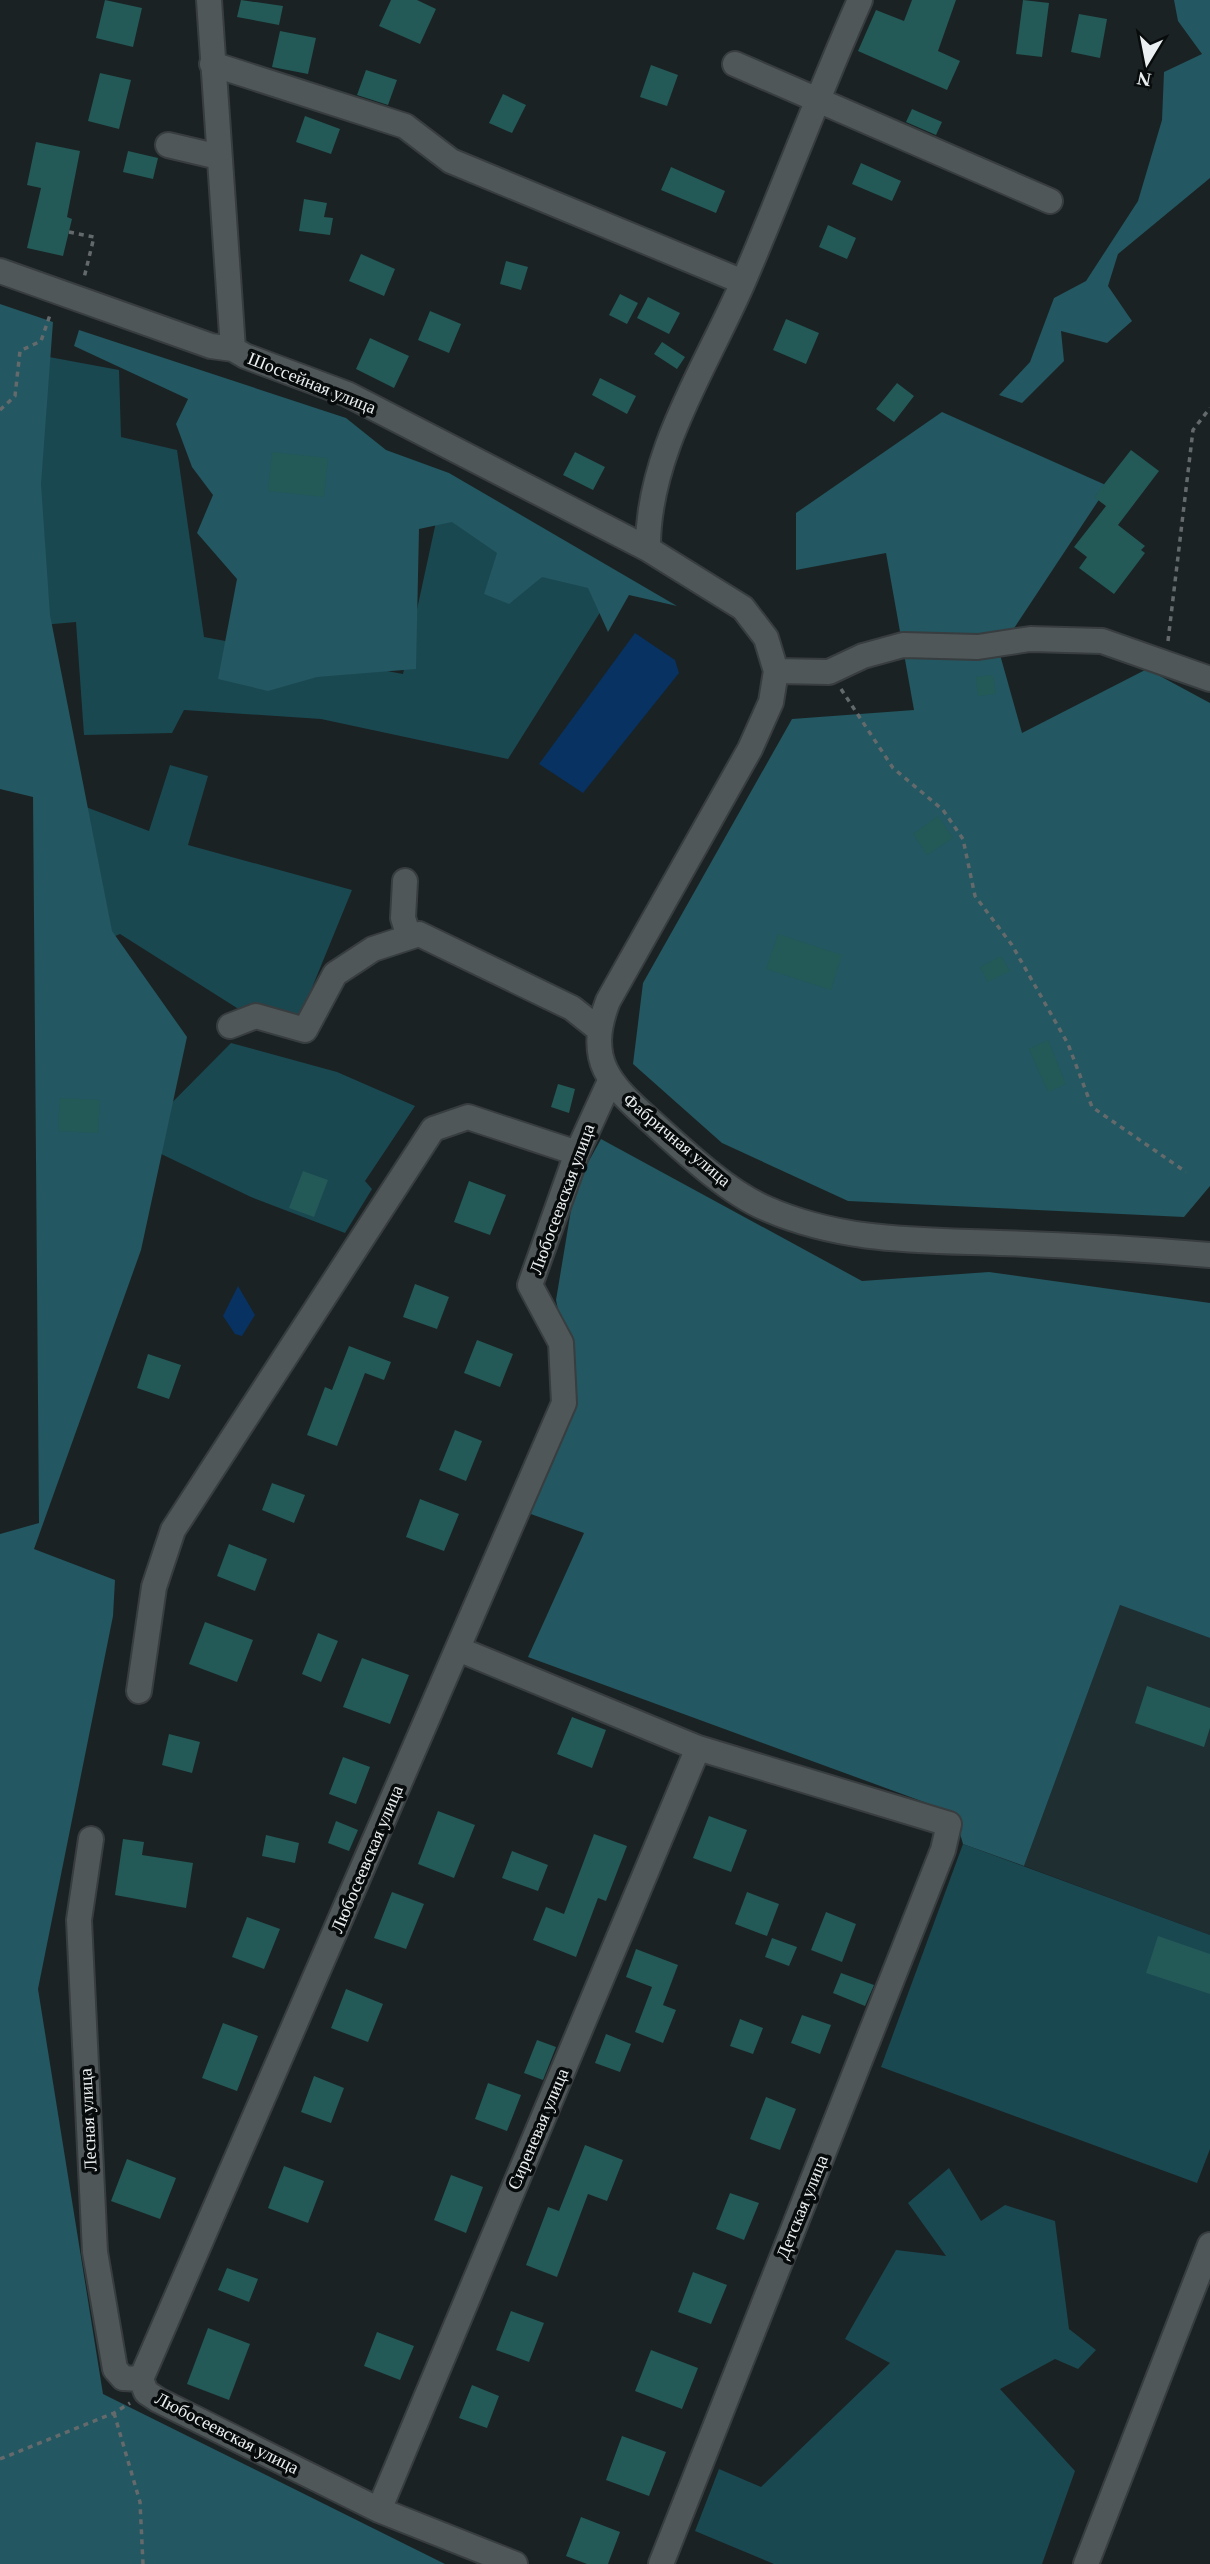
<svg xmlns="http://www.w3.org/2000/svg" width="1210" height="2564" font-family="'Times New Roman',serif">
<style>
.built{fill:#1f2e31}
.green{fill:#1a4851}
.forest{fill:#235761}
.water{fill:#073261}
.building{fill:#235957}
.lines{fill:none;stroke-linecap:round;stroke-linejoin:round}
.minor-casing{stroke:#383d3f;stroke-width:28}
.path{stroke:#646a6c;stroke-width:3.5;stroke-dasharray:5 5;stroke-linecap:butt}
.minor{stroke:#4f5759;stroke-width:24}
.labels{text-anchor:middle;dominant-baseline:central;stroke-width:7;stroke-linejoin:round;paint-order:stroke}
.street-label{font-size:18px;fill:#ebeff1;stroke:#080b0b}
</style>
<rect width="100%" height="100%" fill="#1b2223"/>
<path class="built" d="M1120,1605l90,33v297l-186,-69z"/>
<path class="green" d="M49,357l70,13 2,67 56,13 27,187 199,37 36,-166 177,79 -108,172 -187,-40 -137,-9 -12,23 -88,2 -8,-113 -34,3 -11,-125z
M170,765l38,11 -20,69 164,45 -54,132 -61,-14 -117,-74 -80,33 38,-163 71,27z
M231,1043l106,29 78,34 -50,75 7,8 -27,44 -94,-36 -117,-56z
M963,1844l247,91v214l-13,34 -316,-116z
M949,2168l32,53 24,-16 50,16 14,108 27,21 -18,19 -23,-10 -55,30 75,82 -33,93h-268l-79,-33 24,-62 42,18 129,-124 -45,-24 51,-89 50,6 -38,-53z"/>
<path class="forest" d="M1174,0h36v178l-92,76 -10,32 24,35 -25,22 -46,-12 3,30 -42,42 -23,-8 31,-33 24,-64 32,-17 52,-80 24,-81 2,-48 38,-18 -24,-33z
M0,304l53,18 -12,162 9,131 62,316 75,106 -46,213 -107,299 81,31 -2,36 -75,373 65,405 342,170h-445v-1030l39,-11 -6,-726 -33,-8z
M79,330l267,88 40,32 63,23 228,133 -48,-11 -21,37 -20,-44 -46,-11 -33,27 -25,-10 13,-41 -45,-31 -33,7 -3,140 -99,8 -49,14 -50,-12 19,-100 -40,-46 16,-38 -21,-28 -16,-43 12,-25 -114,-53z
M942,412l166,74 -109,165 23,82 125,-64 63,34v483l-26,31 -336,-16 -126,-58 -89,-79 10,-81 149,-264 122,-9 -28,-157 -90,17v-57z
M601,1139l261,142 127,-9 221,31v335l-90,-33 -96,261 -61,-22 -9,-31 -426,-156 56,-124 -56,-20 47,-123 -19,-90 19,-114z"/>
<path class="water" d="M635,633l40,27 4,13 -96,120 -44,-29z
M238,1286l17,29 -13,21 -7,-2 -12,-18z"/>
<path class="building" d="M105,0l37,8 -9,39 -37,-9z
M241,0l42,6 -4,19 -42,-8z
M391,0h26l19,9 -16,35 -41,-18z
M912,0h44l-18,51 22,10 -13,29 -89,-39 18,-41 28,11z
M1023,0l26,3 -7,54 -26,-3z
M1079,14l28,5 -7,39 -29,-6z
M280,31l36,7 -8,36 -36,-7z
M651,65l27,10 -11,31 -27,-9z
M366,70l31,10 -9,25 -31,-10z
M100,73l31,7 -12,49 -31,-8z
M503,94l23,11 -14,28 -23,-10z
M912,109l30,13 -6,13 -30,-13z
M305,116l35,13 -9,25 -35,-12z
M36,142l44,9 -13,66 5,2 -9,37 -36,-8 14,-60 -14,-3z
M128,151l30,7 -5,21 -30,-7z
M861,163l40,18 -9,20 -40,-17z
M671,167l54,24 -9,22 -55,-23z
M304,199l23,4 -3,14 9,1 -3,17 -31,-4z
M828,225l28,13 -9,21 -28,-12z
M361,254l34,15 -11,27 -35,-15z
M506,261l22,6 -7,23 -21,-6z
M620,294l18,9 -11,21 -18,-9z
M648,297l32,16 -11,21 -32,-16z
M430,311l31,13 -12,29 -31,-13z
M786,319l33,14 -13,31 -33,-14z
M370,338l39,18 -15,32 -38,-19z
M662,342l23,15 -8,12 -23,-15z
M600,378l36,18 -9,18 -35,-19z
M897,383l17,13 -20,26 -18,-13z
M1131,450l28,21 -41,54 27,21 -4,4 4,3 -31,41 -35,-26 8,-11 -13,-10 32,-41 -12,-9z
M272,452l56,6 -4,39 -56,-6z
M575,452l30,15 -12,23 -30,-15z
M993,675l3,19 -18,2 -2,-19z
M938,816l15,22 -26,17 -14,-21z
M778,934l64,21 -11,35 -65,-21z
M1001,956l9,15 -22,11 -8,-15z
M1048,1040l18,44 -18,8 -19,-43z
M558,1084l17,5 -6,24 -18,-6z
M60,1098l40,2 -2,33 -40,-2z
M303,1171l25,9 -14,37 -25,-9z
M469,1181l37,14 -16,40 -36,-13z
M415,1284l34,13 -12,32 -34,-12z
M477,1340l36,14 -13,33 -36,-14z
M349,1346l42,16 -7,18 -19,-7 -28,73 -30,-11 18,-48 7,3z
M148,1354l33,11 -12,34 -32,-11z
M455,1430l27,11 -16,40 -27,-11z
M272,1483l33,12 -11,28 -32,-13z
M420,1499l39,15 -15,37 -38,-14z
M229,1544l38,15 -12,32 -38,-15z
M205,1622l48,18 -16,42 -48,-18z
M318,1633l20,8 -17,41 -19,-8z
M362,1658l47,17 -19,49 -47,-17z
M1147,1686l63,22v20l-6,19 -69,-24z
M572,1717l34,13 -14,38 -35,-14z
M169,1734l31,8 -8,31 -30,-8z
M343,1757l27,10 -14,37 -27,-10z
M438,1811l37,14 -21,53 -36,-14z
M709,1816l38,14 -16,42 -38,-14z
M336,1821l22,9 -9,21 -21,-8z
M594,1834l33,12 -21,55 -8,-3 -22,59 -43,-17 13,-33 18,7z
M266,1835l33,8 -4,20 -33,-7z
M123,1839l21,3 -2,13 51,8 -7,45 -71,-13z
M512,1851l36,14 -10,26 -36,-13z
M392,1892l32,12 -18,45 -32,-11z
M747,1892l32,12 -12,32 -32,-12z
M826,1912l30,12 -14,38 -31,-12z
M247,1917l33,12 -16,40 -32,-12z
M1158,1936l52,18v40l-64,-21z
M772,1938l25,9 -8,19 -24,-9z
M636,1949l42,16 -15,40 13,5 -13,33 -28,-11 17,-45 -26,-10z
M841,1973l33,12 -9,21 -32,-13z
M346,1989l37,15 -15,38 -37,-14z
M802,2015l29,10 -11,29 -29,-11z
M740,2019l23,9 -10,26 -23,-8z
M223,2023l35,13 -21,55 -35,-13z
M606,2034l25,10 -11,28 -25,-9z
M537,2040l19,7 -13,33 -19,-7z
M314,2076l30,12 -13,35 -30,-11z
M488,2083l33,12 -14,36 -32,-12z
M766,2097l30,12 -16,41 -30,-11z
M585,2145l38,15 -16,41 -19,-7 -31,83 -31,-12 22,-58 11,4z
M127,2159l49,19 -16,41 -49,-18z
M284,2166l40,15 -16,42 -40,-15z
M451,2175l32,12 -17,46 -32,-13z
M730,2193l29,10 -15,37 -28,-11z
M227,2268l31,11 -9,23 -31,-12z
M693,2272l34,13 -16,39 -33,-12z
M511,2311l33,12 -15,39 -33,-12z
M208,2328l42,16 -21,56 -42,-16z
M377,2332l37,14 -14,34 -36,-14z
M651,2350l47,18 -16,41 -47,-18z
M472,2385l27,11 -12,32 -28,-10z
M622,2436l44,16 -17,44 -43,-16z
M581,2517l39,15 -12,32h-21l-21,-8z"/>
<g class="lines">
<g class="minor-casing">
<path id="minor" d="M209,0l24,349
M212,64l193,62 46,35 292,121
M735,64l315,137
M168,145l51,12
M0,271l211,75 22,3 12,7 102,38 301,155 95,59 23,30 10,33 -5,31 -21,47 -142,252c-23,59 1,83 44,121 32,29 74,69 113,86 77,34 152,32 234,35 70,2 141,6 211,12
M648,549c-1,-96 59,-183 96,-269 40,-93 75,-188 116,-280
M776,671l53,1 34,-16 40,-11 75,2 52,-8 72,2 108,38
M405,881l-2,37 6,19
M230,1026l26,-10 49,14 30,-56 38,-25 46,-15 153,74 25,20
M458,1649l240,99 251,76 -6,26 -282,714
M139,1691l15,-104 19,-57 260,-401 35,-12 109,36
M91,1839l-12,81 16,332 20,117 8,9 18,1
M379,2510l319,-762
M515,2564l-136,-54 -221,-110 -12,-8 -5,-13 423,-976 -3,-60 -31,-58 47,-132 33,-72
M1086,2564l124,-319"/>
</g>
<path class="path" d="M69,232l25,5 -10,41
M0,410l15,-14 5,-45 21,-10 10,-29
M1168,641l25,-211 17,-22
M841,689l52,79 50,42 20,29 12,57 37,49 56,99 24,63 94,65
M114,2413l26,89 3,62
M0,2459l114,-46 16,-10"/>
<use href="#minor" class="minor"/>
</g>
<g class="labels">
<g class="street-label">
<text transform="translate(312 383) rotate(22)">Шоссейная улица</text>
<text transform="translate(677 1140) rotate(40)">Фабричная улица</text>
<text transform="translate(562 1199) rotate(-70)">Любосеевская улица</text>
<text transform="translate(367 1859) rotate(-67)">Любосеевская улица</text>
<text transform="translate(88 2120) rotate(-93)">Лесная улица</text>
<text transform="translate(538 2129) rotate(-67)">Сиреневая улица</text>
<text transform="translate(802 2207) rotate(-68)">Детская улица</text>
<text transform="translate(227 2433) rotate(27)">Любосеевская улица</text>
</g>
</g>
<g transform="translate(1147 63) rotate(190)" stroke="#080b0b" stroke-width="5" paint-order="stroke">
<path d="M0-5L12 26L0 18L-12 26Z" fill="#ebeff1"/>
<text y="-10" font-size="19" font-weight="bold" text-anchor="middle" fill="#ebeff1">N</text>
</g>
</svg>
